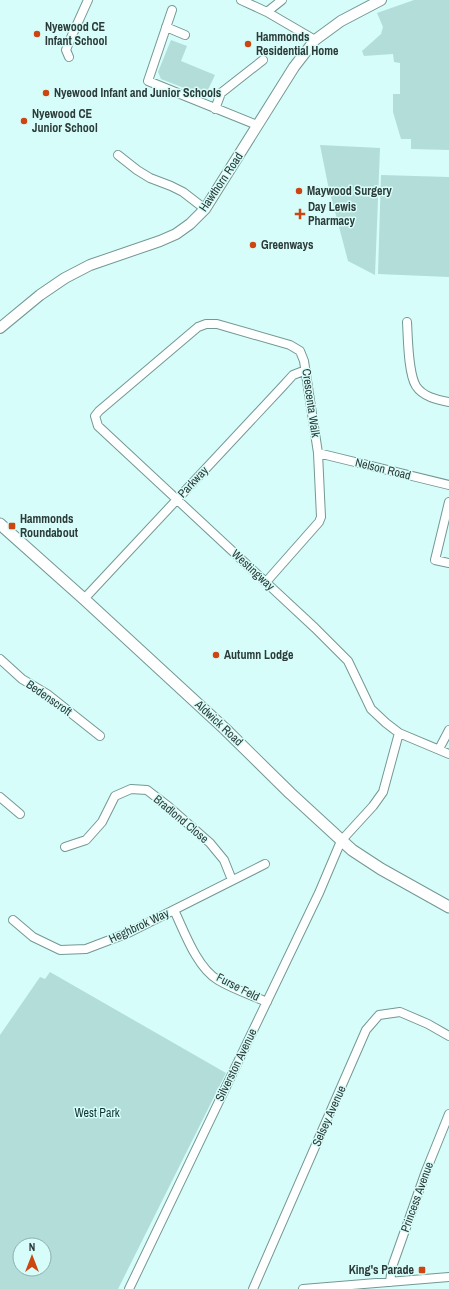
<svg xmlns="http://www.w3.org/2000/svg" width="449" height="1289" font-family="'Archivo Narrow',sans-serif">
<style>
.green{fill:#b2ddd8;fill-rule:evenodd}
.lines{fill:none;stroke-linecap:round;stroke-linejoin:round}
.minor-casing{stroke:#749894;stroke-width:10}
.tertiary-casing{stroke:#749894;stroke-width:12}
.secondary-casing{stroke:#749894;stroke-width:13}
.minor{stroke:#fff;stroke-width:8}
.tertiary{stroke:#fff;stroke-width:10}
.secondary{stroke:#fff;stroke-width:11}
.poi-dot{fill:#cd4612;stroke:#d6fdf9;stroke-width:1.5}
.labels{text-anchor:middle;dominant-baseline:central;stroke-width:3;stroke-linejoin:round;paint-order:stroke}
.poi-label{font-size:12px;font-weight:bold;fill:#2c3b39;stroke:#d6fdf9;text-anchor:start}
.street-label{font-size:12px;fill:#2c3b39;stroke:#d6fdf9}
.park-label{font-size:12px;fill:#103532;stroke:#d6fdf9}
</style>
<rect width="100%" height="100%" fill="#d6fdf9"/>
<path class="green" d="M414,0h35v150l-38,-1v-10h-10l-8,-27v-18h7v-31l-6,-1 -1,-8 -29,2 -2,-5 19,-17 2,-7 -6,-14z
M171,40l16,6 -6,15 34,14 -9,19 -4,1 -41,-16 -3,-7z
M320,145l60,3 -5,127 -27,-14 -20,-76z
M381,175l68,2v100l-71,-3z
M50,972l176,101 -108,216h-118v-254l40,-58 5,2zM20,1245h24v24h-24z"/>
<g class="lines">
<g class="minor-casing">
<path id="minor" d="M241,0l26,12 48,28
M172,10l-24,71 109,44
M267,12l15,-12
M166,27l19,8
M69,57l-3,-7 3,-8 19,-42
M215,109l6,-16 42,-33
M118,155l19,15 13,8 21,8 12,6 22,17
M407,322c1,16 1,51 9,64 7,11 22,14 33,16
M318,453l131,32
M449,502l-14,58 14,3
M266,582l53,-60 2,-5 -3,-64 -14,-92 -4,-10 -10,-6 -73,-21h-11l-8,3 -99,84 -4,5 3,10 217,202 33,33 23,48 15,14 13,10 50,21
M84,599l199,-213 10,-11 13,-5
M0,659l22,20 25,15 53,42
M439,749l10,-19
M0,797l20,17
M65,847l21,-7 16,-18 13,-26 16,-7 16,1 22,17 41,36 14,17 8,20
M174,910c10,21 23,58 44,70 15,9 33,15 49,22
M13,920l20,17 27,13 26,-1 42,-16 137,-69
M390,1282l2,-15 34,-96 23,-57
M129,1289l190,-396 22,-52 32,-35 10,-14 16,-59
M253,1289l113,-259 13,-15 21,-3 28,12 21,12
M303,1289l146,-12"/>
</g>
<g class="tertiary-casing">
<path id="tertiary" d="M0,328l40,-33 25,-17 25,-13 70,-24 16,-7 14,-10 15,-15 89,-142 21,-27 26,-19 40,-21"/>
</g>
<g class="secondary-casing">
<path id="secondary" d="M0,524l84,75 141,130 65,64 62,57 29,19 68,38"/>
</g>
<use href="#minor" class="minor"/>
<use href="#tertiary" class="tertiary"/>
<use href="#secondary" class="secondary"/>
</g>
<g class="poi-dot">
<circle cx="37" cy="34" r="4"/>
<circle cx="248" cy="44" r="4"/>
<circle cx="46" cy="93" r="4"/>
<circle cx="24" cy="121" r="4"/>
<circle cx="299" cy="191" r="4"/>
<path d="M298 208h4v4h4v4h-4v4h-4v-4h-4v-4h4z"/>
<circle cx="253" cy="245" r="4"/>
<rect x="8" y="522" width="8" height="8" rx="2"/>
<circle cx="216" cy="655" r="4"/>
<rect x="418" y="1266" width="8" height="8" rx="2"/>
</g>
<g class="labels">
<g class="poi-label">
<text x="45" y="27">Nyewood CE<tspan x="45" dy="14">Infant School</tspan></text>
<text x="256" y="37">Hammonds<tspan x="256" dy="14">Residential Home</tspan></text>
<text x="54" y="93">Nyewood Infant and Junior Schools</text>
<text x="32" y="114">Nyewood CE<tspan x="32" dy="14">Junior School</tspan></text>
<text x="307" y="191">Maywood Surgery</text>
<text x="308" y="207">Day Lewis<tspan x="308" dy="14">Pharmacy</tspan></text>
<text x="261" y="245">Greenways</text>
<text x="20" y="519">Hammonds<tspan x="20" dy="14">Roundabout</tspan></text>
<text x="224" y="655">Autumn Lodge</text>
<text x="414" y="1270" text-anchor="end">King's Parade</text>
</g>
<g class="street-label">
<text transform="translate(221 182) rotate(-56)">Hawthorn Road</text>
<text transform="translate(311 403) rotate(82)">Crescenta Walk</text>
<text transform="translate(383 469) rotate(14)">Nelson Road</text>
<text transform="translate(193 482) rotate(-47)">Parkway</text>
<text transform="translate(253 570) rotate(43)">Westingway</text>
<text transform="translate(49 698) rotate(35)">Bedenscroft</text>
<text transform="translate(219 723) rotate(43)">Aldwick Road</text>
<text transform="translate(181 819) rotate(40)">Bradlond Close</text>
<text transform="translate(139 926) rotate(-25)">Heghbrok Way</text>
<text transform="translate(238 987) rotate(27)">Furse Feld</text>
<text transform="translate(236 1065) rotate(-64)">Silverston Avenue</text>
<text transform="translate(329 1116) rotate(-66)">Selsey Avenue</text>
<text transform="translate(417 1197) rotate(-70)">Princess Avenue</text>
</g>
<g class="park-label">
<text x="97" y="1113">West Park</text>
</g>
</g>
<g transform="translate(32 1257)"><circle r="19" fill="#d6fdf9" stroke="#92afac"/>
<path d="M0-3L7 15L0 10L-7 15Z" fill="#cd4612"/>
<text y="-6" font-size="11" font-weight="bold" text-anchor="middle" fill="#2c3b39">N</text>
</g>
</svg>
